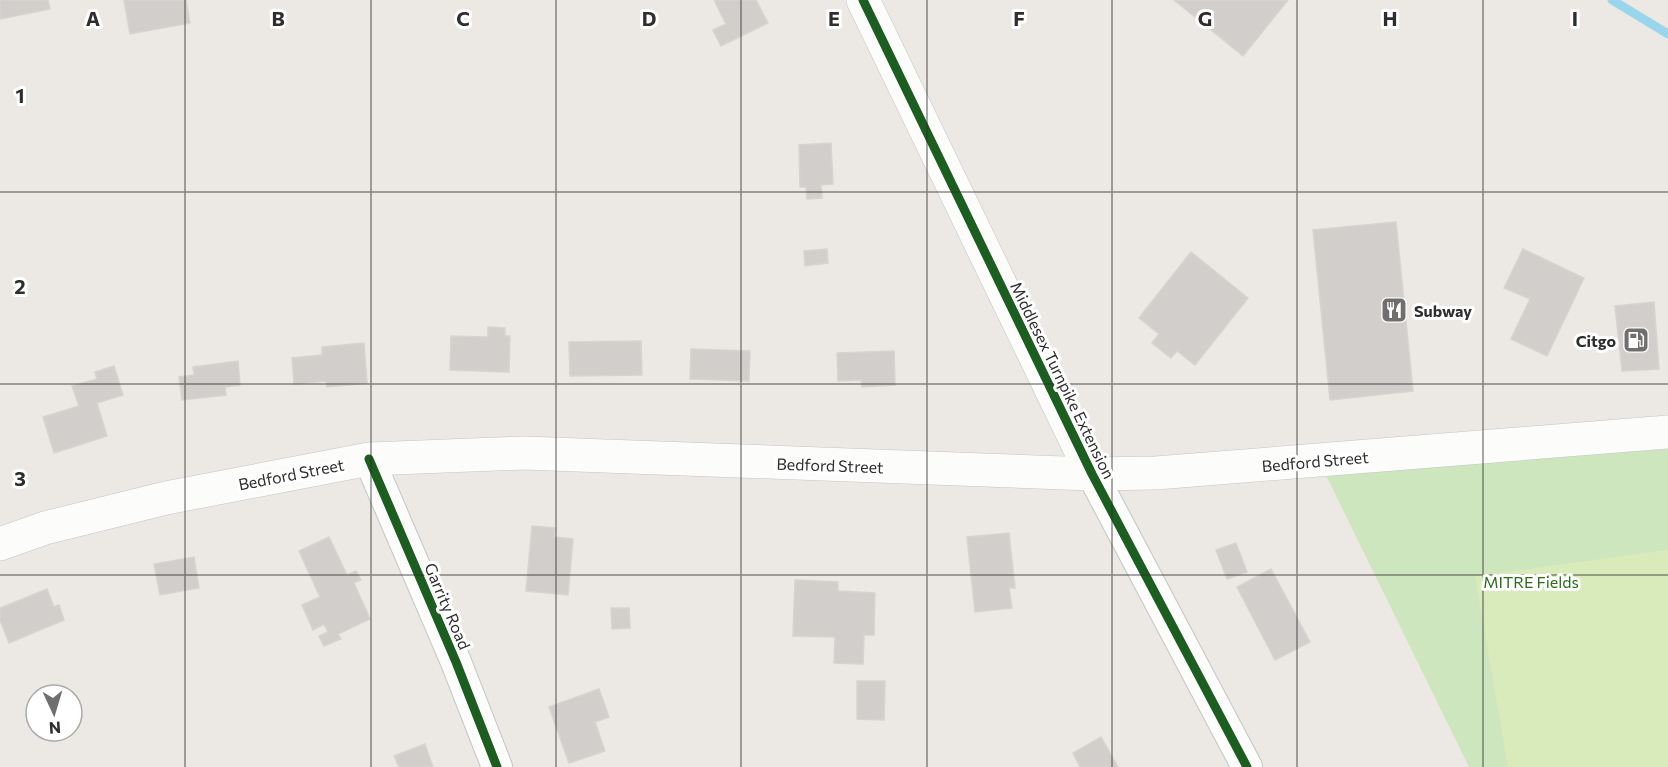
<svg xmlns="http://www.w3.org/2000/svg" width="1668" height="767" font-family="Commissioner,sans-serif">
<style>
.green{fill:#cee6be}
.pitch{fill:#d9eabb}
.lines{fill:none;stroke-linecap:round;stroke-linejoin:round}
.stream{stroke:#99d6ec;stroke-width:9}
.building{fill:#d1cecb;stroke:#d7d4d0;stroke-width:1.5}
.street-casing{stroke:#c5c4c5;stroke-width:32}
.secondary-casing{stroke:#c5c4c5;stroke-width:34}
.street{stroke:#fcfcfb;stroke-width:30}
.secondary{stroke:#fcfcfb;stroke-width:33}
.cycleway-casing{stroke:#fff;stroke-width:13}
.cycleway{stroke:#1b5e20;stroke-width:9}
.grid{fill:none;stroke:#2e2e2e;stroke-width:1.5;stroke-opacity:0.55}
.labels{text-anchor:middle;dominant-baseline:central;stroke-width:6;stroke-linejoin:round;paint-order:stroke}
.poi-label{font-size:16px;font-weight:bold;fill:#2e2e2e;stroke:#fff;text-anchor:start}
.street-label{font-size:16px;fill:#2e2e2e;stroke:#fff}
.park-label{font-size:16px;fill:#2c6e1b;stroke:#fff}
.grid-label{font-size:20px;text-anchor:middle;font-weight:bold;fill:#2e2e2e;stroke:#fff;stroke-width:6;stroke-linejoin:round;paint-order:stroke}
</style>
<rect width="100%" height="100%" fill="#ece8e4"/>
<path class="green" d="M1668,432v335h-199l-150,-306z"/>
<path class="pitch" d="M1668,550v217h-160l-33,-191z"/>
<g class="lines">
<path class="stream" d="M1612,0l56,34"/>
</g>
<path class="building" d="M0,0h48l2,9 -50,10z
M124,0h62l4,23 -60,11z
M714,0h42l12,23 -47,23 -8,-16 13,-6z
M1174,0h114l-45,56z
M831,143l2,41 -12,1 1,13 -15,1 -1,-12h-6l-1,-42z
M1396,222l17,169 -83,9 -17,-170z
M827,249l1,14 -23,3 -1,-15z
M1523,249l61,29 -37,78 -36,-17 19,-40 -26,-11z
M1191,252l57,46 -53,67 -18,-14 -6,7 -19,-15 7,-9 -20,-16z
M1654,302l5,67 -37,2 -7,-65z
M488,327l17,1v8h5l-1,36 -59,-2 1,-34 37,1z
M641,341l1,34 -72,1 -1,-34z
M364,343l3,40 -40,4 -1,-6 -32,3 -2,-26 30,-3v-8z
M691,349l59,2 -1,30 -59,-2z
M894,351l1,34 -33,2 -1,-7 -23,1 -1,-28z
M238,361l2,24 -15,2 1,8 -44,5 -3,-23 15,-2 -1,-8z
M114,366l9,29 -26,8 10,33 -53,17 -11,-36 36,-11 -7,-20 25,-7 -2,-7z
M532,526l23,2 -1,9 19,2 -5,56 -42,-4z
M1009,533l6,55h-6l3,20 -37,4 -8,-75z
M329,537l18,38 9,-4 5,9 -7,3 16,36 -32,15 3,5 -17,7 -5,-10 9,-4 -4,-8 -11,6 -11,-25 18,-8 -21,-46z
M1236,543l11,29 -20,7 -11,-29z
M194,557l5,31 -39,7 -6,-31z
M1271,569l39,73 -35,18 -38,-73z
M795,580l43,2v9l37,2 -1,42h-10l-1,29 -29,-1 1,-26 -42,-1z
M47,589l7,18 5,-2 5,15 -55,23 -9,-23v-12z
M611,608h18l1,20 -18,1z
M857,681h28l-1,39 -27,-1z
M599,689l10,28 -14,5 10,29 -36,12 -20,-56z
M1101,737l17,30h-38l-7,-14z
M425,744l8,23h-34l-5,-11z"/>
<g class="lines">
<g class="street-casing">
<path id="street" d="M369,459l87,203 41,105
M1092,474l155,293"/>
</g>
<g class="secondary-casing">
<path id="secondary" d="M863,0l229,474
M0,544l45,-16 121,-30 203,-39 155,-6 568,21 64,-1 512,-41"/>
</g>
<use href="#street" class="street"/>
<use href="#secondary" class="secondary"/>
<g class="cycleway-casing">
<path id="cycleway" d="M863,0l229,474 155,293
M369,459l87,203 41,105"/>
</g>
<use href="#cycleway" class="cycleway"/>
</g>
<path class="grid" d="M185,0v767M371,0v767M556,0v767M741,0v767M927,0v767M1112,0v767M1297,0v767M1483,0v767M0,192h1668M0,384h1668M0,575h1668"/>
<defs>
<g id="restaurant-square" transform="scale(1.35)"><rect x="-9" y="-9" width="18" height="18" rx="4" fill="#706f6e" stroke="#fff"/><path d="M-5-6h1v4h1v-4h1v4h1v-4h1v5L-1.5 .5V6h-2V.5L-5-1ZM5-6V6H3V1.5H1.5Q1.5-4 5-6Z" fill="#fff"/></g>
<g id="fuel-square" transform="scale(1.35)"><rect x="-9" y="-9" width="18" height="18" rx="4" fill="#706f6e" stroke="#fff"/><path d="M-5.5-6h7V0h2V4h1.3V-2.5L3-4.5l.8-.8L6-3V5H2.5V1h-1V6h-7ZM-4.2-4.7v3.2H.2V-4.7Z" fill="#fff"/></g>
</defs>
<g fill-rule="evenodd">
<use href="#restaurant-square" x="1394" y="310"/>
<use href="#fuel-square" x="1636" y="340"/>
</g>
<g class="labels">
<g class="poi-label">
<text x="1414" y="310">Subway</text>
<text x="1616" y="340" text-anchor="end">Citgo</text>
</g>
<g class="street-label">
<text transform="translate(1063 380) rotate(64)">Middlesex Turnpike Extension</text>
<text transform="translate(1315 461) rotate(-5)">Bedford Street</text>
<text transform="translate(830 465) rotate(2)">Bedford Street</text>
<text transform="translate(291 474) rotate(-11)">Bedford Street</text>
<text transform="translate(448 606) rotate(67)">Garrity Road</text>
</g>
<g class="park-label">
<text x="1531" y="581">MITRE Fields</text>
</g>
</g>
<g class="grid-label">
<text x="93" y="26">A</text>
<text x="278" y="26">B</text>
<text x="463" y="26">C</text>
<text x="649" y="26">D</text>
<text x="834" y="26">E</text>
<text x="1019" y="26">F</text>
<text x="1205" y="26">G</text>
<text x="1390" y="26">H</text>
<text x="1575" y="26">I</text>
<text x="20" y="103">1</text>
<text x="20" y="294">2</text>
<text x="20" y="486">3</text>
</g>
<g transform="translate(54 713) rotate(176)"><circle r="28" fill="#ffffff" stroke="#ababab" stroke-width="1.5"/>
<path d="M0-4.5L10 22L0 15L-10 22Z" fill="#706f6e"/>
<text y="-9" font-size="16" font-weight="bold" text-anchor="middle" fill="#2e2e2e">N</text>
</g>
</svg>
